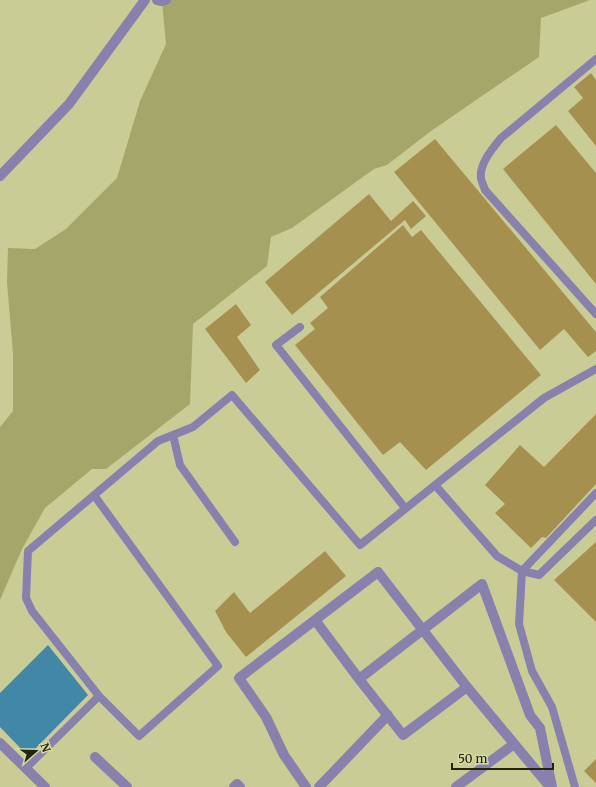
<svg xmlns="http://www.w3.org/2000/svg" width="596" height="787" font-family="Merriweather,serif">
<style>
.green{fill:#a4a769}
.water{fill:#4087a8}
.building{fill:#a59050}
.lines{fill:none;stroke-linecap:round;stroke-linejoin:round}
.lane{stroke:#8881ae;stroke-width:8}
.street{stroke:#8881ae;stroke-width:10}
</style>
<rect width="100%" height="100%" fill="#c9cd95"/>
<path class="green" d="M166,0h424l-49,18 -2,39 -108,74 -44,34 -13,4 -82,59 -21,9 -4,29 -74,58 -3,80 -84,65h-14l-47,39 -23,41 -22,51v-173l13,-16v-57l-6,-72 1,-34 27,1 31,-20 51,-51 23,-77 26,-57 -4,-43z"/>
<path class="water" d="M48,645l40,50 -60,61 -28,-29v-34z"/>
<path class="building" d="M591,73l5,7v66l-28,-35 15,-13 -9,-11z
M556,125l40,48v111l-93,-115z
M435,139l161,193v19l-8,6 -24,-28 -24,21 -146,-178z
M369,194l22,27 22,-20 13,15 -15,13 -6,-9 -113,95 -27,-33z
M403,225l9,12 9,-7 120,145 -115,95 -26,-28 -17,13 -88,-110 20,-16 -5,-6 18,-15 -8,-11z
M236,304l15,21 -14,12 23,33 -14,13 -41,-54z
M596,414v70l-50,54 -4,-1 -11,11 -36,-35 10,-9 -20,-19 35,-40 24,22z
M596,542v80l-42,-42z
M325,551l21,25 -100,81 -20,-25 -11,-21 19,-19 16,21z
M596,759v24l-12,-12z"/>
<g class="lines">
<path class="lane" d="M596,59l-95,79c-8,10 -22,26 -20,40 0,3 3,8 4,12l111,124
M300,327l-24,18 129,163
M173,435l7,30 55,77
M435,485l62,71 25,15 17,4 57,-55
M94,495l124,171 -79,70 -40,-40 -67,-85 -6,-13 2,-47 130,-110 35,-14 39,-32 128,150 184,-147 52,-29
M26,768l73,-72
M575,787l-23,-80 -20,-36 -13,-47 3,-53 74,-78"/>
<path class="street" d="M157,0l5,1 4,-1
M0,176l69,-72 76,-104
M315,620l44,59
M467,687l-64,48 -44,-56 123,-95 48,131 10,13 12,59
M0,743l45,44
M95,757l32,30
M234,787l3,-3 3,3
M306,787l-22,-32 -18,-38 -27,-39 139,-106 89,115 83,100
M319,787l69,-72
M456,787l58,-43"/>
</g>
<g transform="translate(36 751) rotate(70)" stroke="#d6daa1" stroke-width="3" paint-order="stroke">
<path d="M0-3L7 15L0 10L-7 15Z" fill="#23240e"/>
<text y="-6" font-size="11" font-weight="bold" text-anchor="middle" fill="#23240e">N</text>
</g>
<path d="M452 763v6h101v-6" fill="none" stroke="#23240e" stroke-width="2"/>
<text x="458" y="763" font-size="12" fill="#23240e" stroke="#d6daa1" stroke-width="3" paint-order="stroke">50 m</text>
</svg>
